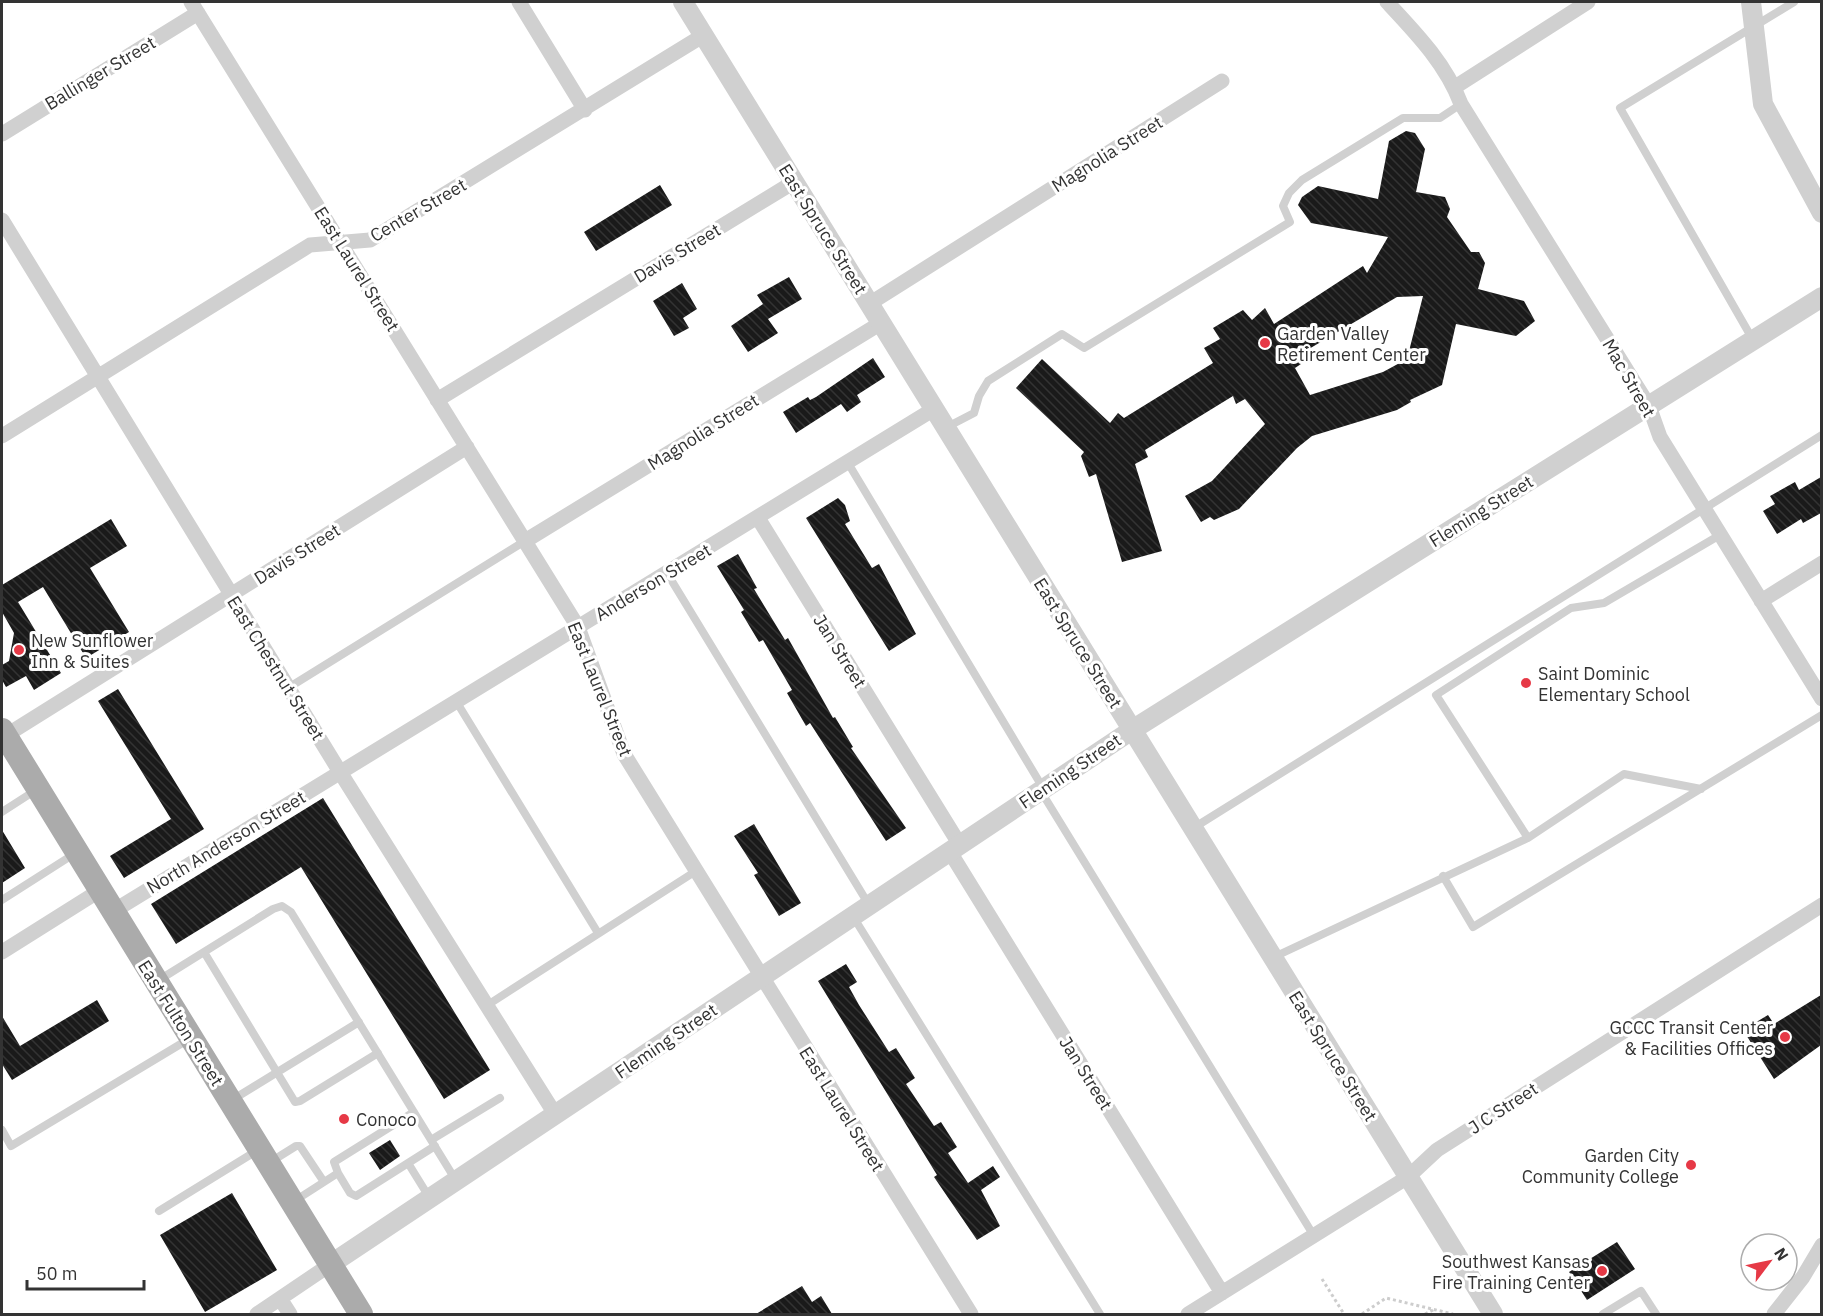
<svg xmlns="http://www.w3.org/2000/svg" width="1823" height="1316" font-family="'IBM Plex Sans',sans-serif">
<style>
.building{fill:url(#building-back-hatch);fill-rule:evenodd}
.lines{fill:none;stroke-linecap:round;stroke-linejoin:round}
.path{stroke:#cdcdcd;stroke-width:3;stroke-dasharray:3 3;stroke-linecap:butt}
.service{stroke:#d0d0d0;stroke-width:8}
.minor{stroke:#d0d0d0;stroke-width:15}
.tertiary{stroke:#d0d0d0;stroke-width:20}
.primary{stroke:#ababab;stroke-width:24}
.poi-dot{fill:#e63946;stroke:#fff;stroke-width:2}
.labels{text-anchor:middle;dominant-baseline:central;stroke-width:6;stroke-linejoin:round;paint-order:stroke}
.street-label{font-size:18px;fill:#333;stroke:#fff}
.poi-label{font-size:18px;fill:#333;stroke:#fff;text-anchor:start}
</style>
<defs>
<pattern id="building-back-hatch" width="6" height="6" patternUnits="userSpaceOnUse" patternTransform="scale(1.5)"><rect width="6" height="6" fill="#1a1a1a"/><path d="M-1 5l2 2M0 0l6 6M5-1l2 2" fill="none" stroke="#333"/></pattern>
</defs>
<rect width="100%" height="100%" fill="#fff"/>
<path class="building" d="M1406,131l9,2 10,16 -9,43 29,5 5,12 -3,8 24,35h8l6,11 -7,26 46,12 11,20 -19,15 -60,-12 -14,61 -32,15 1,2 -14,8 -85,26 -15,12 -58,61 -25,11 -4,-3 -9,5 -16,-26 27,-15 53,-57 -20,-25 -9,5 -3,-8 -88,54 3,7 -13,7 27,87 -40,11 -26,-88 -7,3 -8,-21 3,-4 -68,-64 26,-29 68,64 8,-10 6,5 89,-55 -9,-15 16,-9 -7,-11 30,-18 9,10 13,-12 9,16 89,-58 4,7 21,-36 -77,-14 -13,-18 4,-8 16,-11 60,13 11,-58zM1423,296l-16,63 -24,13 -73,23 -15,-27 6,-4 -4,-8 100,-59z
M660,185l12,20 -76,46 -12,-19z
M789,277l13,22 -34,20 10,14 -30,19 -17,-26 32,-22 -6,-9z
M682,283l15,26 -14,9 6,10 -15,8 -21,-35z
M873,358l12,19 -28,18 4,7 -14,10 -6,-8 -45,29 -13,-21 25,-15 2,3 6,-3z
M1821,477v36l-18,10 -2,-4 -24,15 -14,-23 12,-7 -5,-8 25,-14 4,8z
M838,498l7,7 5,16 -5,3 27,44 7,-4 37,70 -27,17 -83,-133z
M111,519l16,27 -37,22 39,64 -43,26 -43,-71 -25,15 43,71 -27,17 -8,-14 -20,11 -4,-7v-15l7,-4 5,-28 -12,-21v-27z
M738,554l19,34 -3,1 31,51 3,-2 45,80 2,-1 18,30 -2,1 55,80 -20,13 -76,-118 -4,3 -19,-33 5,-3 -29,-50 -4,2 -18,-30 3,-2 -27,-44z
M118,689l86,140 -80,49 -14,-22 61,-37 -73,-118z
M323,798l167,272 -46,29 -143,-232 -125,77 -25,-40z
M754,824l47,79 -22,13 -25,-41 4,-2 -24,-37z
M2,830l23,38 -23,15z
M846,964l11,18 -8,5 10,18 30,47 7,-4 19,30 -9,6 28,42 7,-4 16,25 -9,6 20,30 25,-17 7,11 -19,13 19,36 -23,14 -43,-63 3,-2 -119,-194z
M1821,995v50l-47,34 -31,-49 25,-15 6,9z
M97,1000l12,21 -97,59 -10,-16v-48l18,30z
M390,1140l10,16 -20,14 -11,-17z
M232,1193l45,77 -72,42 -45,-77z
M1617,1242l18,27 -48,31 -18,-28z
M802,1286l10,16 9,-6 11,18h-76z"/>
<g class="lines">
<path class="path" d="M1322,1279l22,35
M1362,1314l24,-16 67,16
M1425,1314l8,-4"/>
<path class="service" d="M1753,340l-133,-232 174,-106
M947,427l27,-14 5,-17 9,-15 74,-47 22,14 206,-126 -7,-16 6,-13 13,-13 101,-62h37l21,-14
M848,463l195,325
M667,573l202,332
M288,688l237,-147
M456,701l142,232
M1042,793l272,443
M2,812l34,-22
M1195,827l627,-392
M1528,838l-92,-143 135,-87 33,-5 116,-68
M1443,876l30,51 349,-212
M2,900l72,-46
M854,918l246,396
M204,952l91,150 5,-1 78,-48
M1274,957l254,-119 96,-64 77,15
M159,980l114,-71 9,-3 9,6 164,267
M486,1006l210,-135
M232,1100l127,-78
M2,1130l9,16 178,-107
M431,1140l69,-42
M272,1161l24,-15h4l24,36
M408,1163l21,34
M338,1173l-4,-11 80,-50
M296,1200l42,-27 12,20 6,3 79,-50
M159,1211l99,-61
M1603,1314l38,-23 15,23"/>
<path class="minor" d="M191,2l387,625 46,127 347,560
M519,2l66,108
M1387,2c29,31 59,62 74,102l188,302 11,31 162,262
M1455,87l133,-85
M2,134l196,-121
M2,220l338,552 215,342
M869,304l353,-223
M437,400l357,-218
M2,436l308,-191 60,-5 334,-205
M758,518l202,327
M525,541l356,-218
M1761,601l61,-38
M5,736l462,-289
M950,852l272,441
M112,912l822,-503
M2,952l97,-61
M281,1300l9,14
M257,1314l74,-50
M1188,1314l220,-137 29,-27 385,-245
M1774,1314l29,-37 19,-32"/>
<path class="tertiary" d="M683,2l810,1312
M1751,2l12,102 59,109
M331,1264l801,-534 690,-433"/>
<path class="primary" d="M2,730l359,584"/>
</g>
<g class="poi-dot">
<circle cx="1265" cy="343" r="6"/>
<circle cx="19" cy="650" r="6"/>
<circle cx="1526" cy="683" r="6"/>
<circle cx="1785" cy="1037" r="6"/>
<circle cx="344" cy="1119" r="6"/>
<circle cx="1691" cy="1165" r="6"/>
<circle cx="1602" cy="1271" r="6"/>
</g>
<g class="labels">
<g class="street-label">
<text transform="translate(100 73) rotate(-31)">Ballinger Street</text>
<text transform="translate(1107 154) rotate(-32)">Magnolia Street</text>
<text transform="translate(418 210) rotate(-30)">Center Street</text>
<text transform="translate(823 229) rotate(58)">East Spruce Street</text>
<text transform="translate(677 253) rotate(-31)">Davis Street</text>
<text transform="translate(357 269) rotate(58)">East Laurel Street</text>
<text transform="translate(1629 378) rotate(60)">Mac Street</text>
<text transform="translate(703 432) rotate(-32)">Magnolia Street</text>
<text transform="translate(1481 511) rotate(-32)">Fleming Street</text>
<text transform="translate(297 554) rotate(-32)">Davis Street</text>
<text transform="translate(653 582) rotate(-31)">Anderson Street</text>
<text transform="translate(1078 643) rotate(58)">East Spruce Street</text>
<text transform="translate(840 651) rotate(58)">Jan Street</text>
<text transform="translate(276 668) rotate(58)">East Chestnut Street</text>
<text transform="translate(600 689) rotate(68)">East Laurel Street</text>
<text transform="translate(1070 771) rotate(-34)">Fleming Street</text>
<text transform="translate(226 842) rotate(-31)">North Anderson Street</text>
<text transform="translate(181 1023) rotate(58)">East Fulton Street</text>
<text transform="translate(666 1041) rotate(-34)">Fleming Street</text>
<text transform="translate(1333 1056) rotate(58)">East Spruce Street</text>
<text transform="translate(1086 1073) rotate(58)">Jan Street</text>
<text transform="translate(1503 1108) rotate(-33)">J C Street</text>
<text transform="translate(842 1109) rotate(58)">East Laurel Street</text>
</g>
<g class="poi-label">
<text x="1277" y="333">Garden Valley<tspan x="1277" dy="21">Retirement Center</tspan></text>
<text x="31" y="640">New Sunflower<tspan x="31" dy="21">Inn &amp; Suites</tspan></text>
<text x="1538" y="673">Saint Dominic<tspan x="1538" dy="21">Elementary School</tspan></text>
<text x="1773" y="1027" text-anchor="end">GCCC Transit Center<tspan x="1773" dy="21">&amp; Facilities Offices</tspan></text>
<text x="356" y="1119">Conoco</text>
<text x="1679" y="1155" text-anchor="end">Garden City<tspan x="1679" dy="21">Community College</tspan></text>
<text x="1590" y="1261" text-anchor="end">Southwest Kansas<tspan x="1590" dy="21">Fire Training Center</tspan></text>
</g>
</g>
<rect width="1823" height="1316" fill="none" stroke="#333333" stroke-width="6"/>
<g transform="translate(1769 1262) rotate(58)"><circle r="28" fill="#ffffff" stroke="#adadad" stroke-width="1.5"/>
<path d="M0-4.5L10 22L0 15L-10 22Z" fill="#e63946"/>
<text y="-9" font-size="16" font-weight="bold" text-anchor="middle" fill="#333333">N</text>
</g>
<path d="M27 1280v9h117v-9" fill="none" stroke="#333333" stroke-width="3"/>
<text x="36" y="1280" font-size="18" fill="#333333" stroke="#ffffff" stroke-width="4.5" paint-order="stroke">50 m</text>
</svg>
